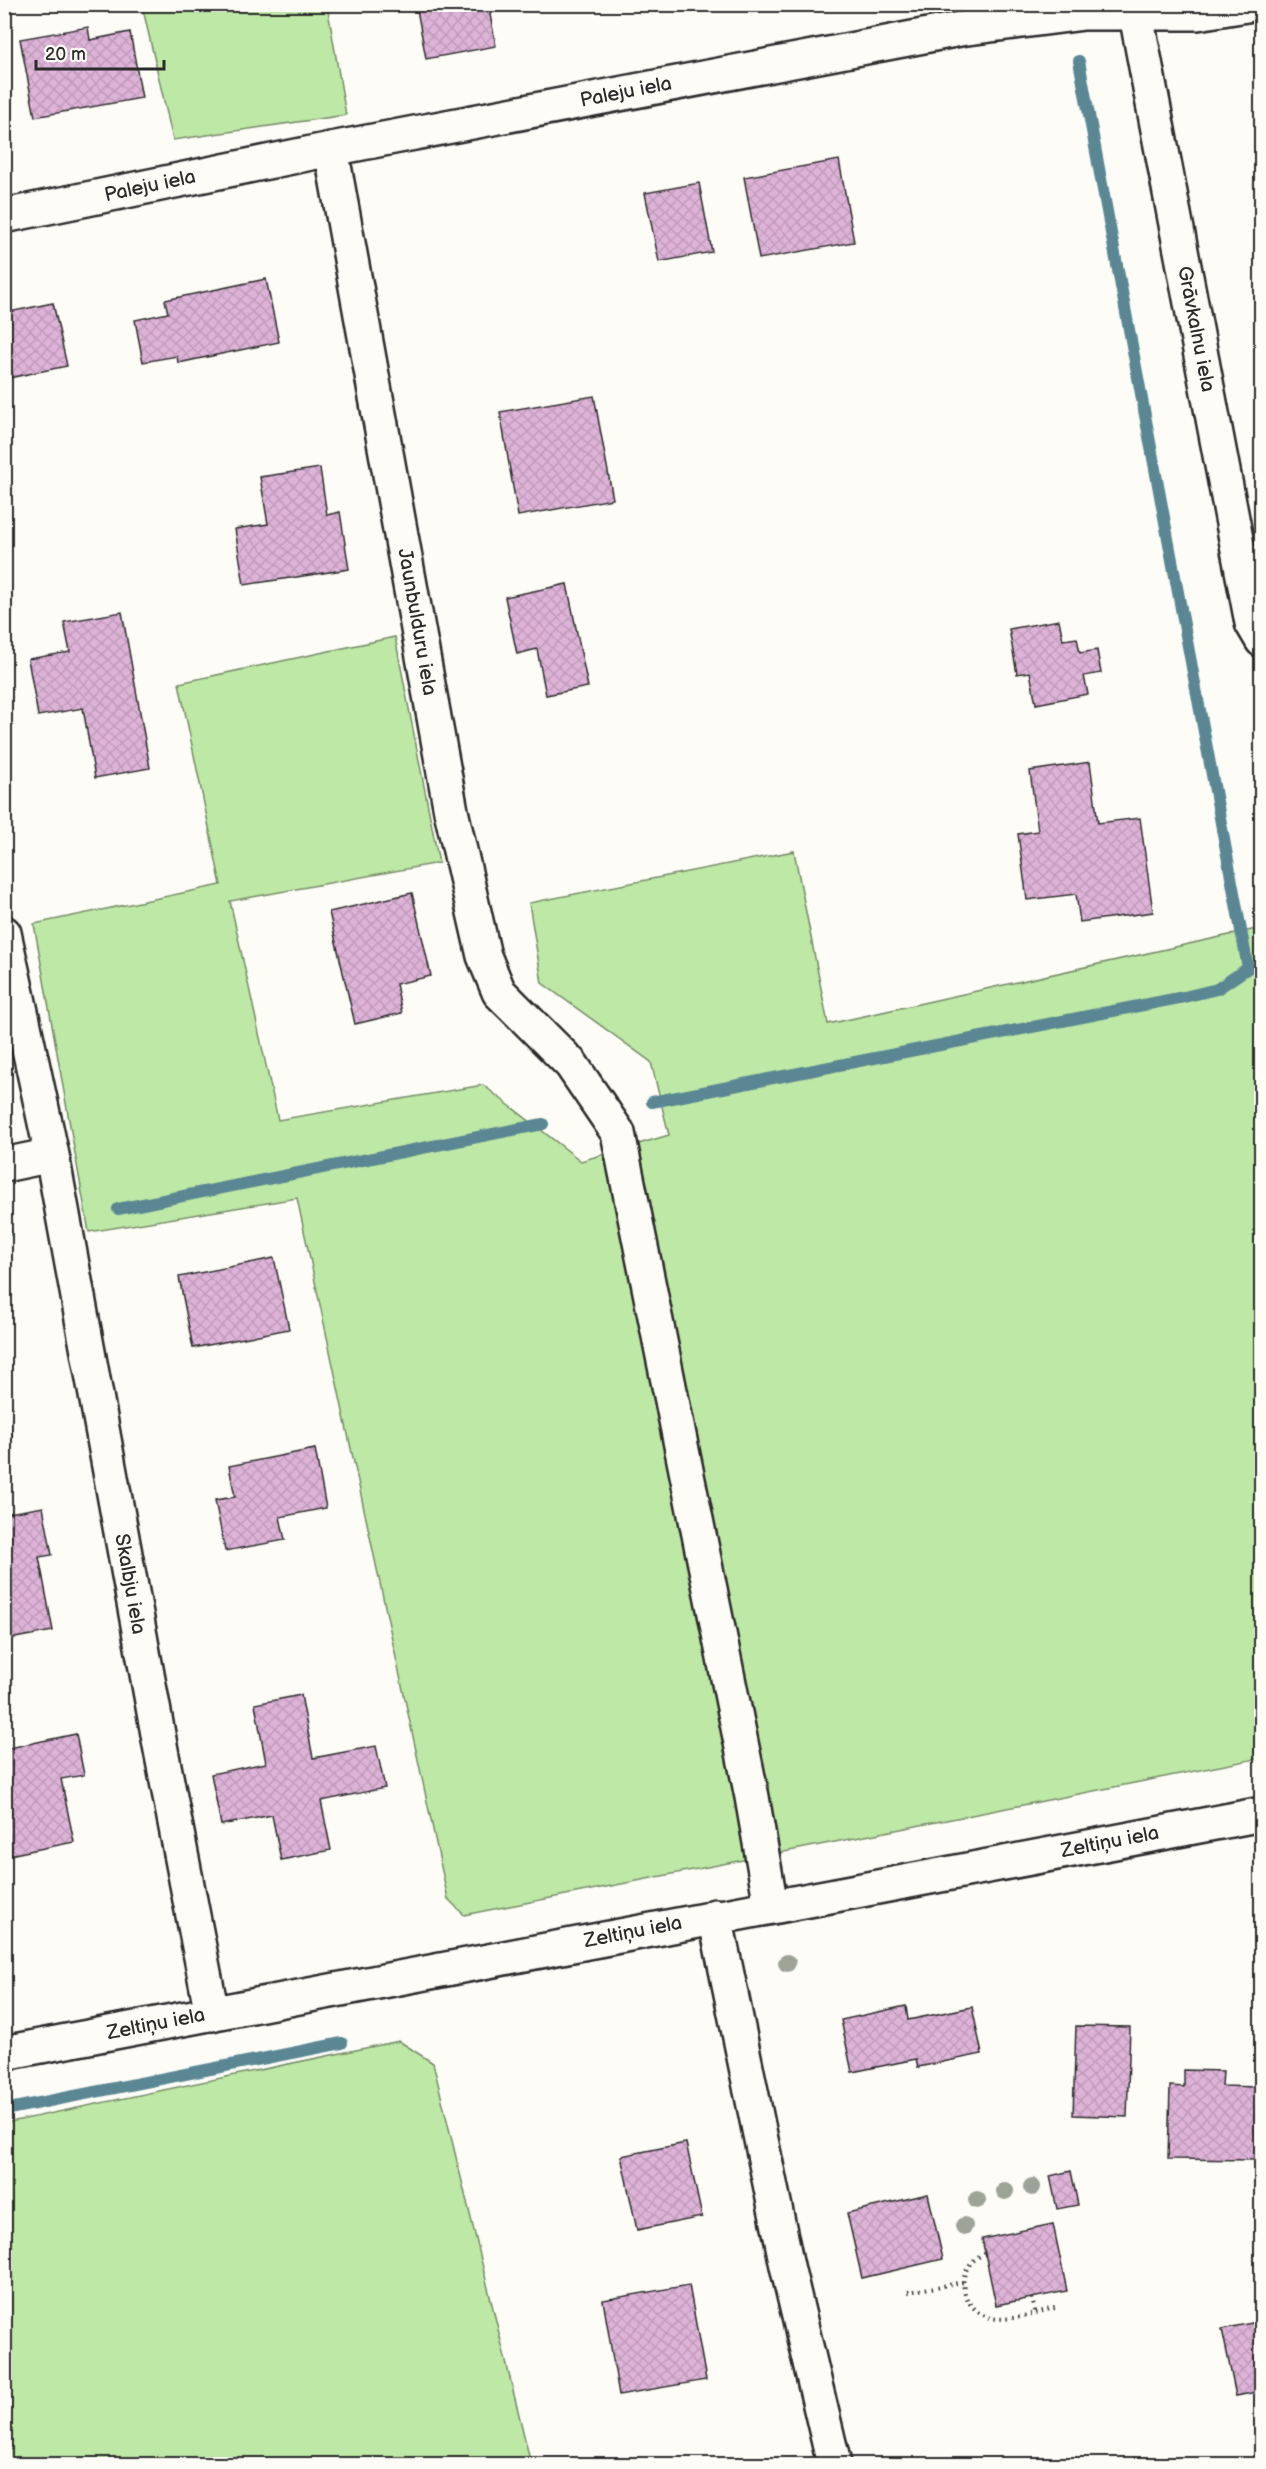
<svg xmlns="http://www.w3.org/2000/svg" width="1266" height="2469" font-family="'Balsamiq Sans',sans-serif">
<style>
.green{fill:#bee8a5;stroke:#748a68;stroke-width:1.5}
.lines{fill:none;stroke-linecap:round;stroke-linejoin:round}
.stream{stroke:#5a8793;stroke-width:12}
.building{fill:url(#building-cross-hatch);stroke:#2b2b2b;stroke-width:1.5}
.minor-casing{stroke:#2b2b2b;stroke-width:38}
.path{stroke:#2b2b2b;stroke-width:4;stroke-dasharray:1.5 4.5;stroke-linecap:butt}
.minor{stroke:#fdfcf7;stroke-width:33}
.tree{fill:#9ea398}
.labels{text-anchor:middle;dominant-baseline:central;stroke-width:6;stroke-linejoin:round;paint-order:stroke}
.street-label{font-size:20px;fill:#2b2b2b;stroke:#fdfcf7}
</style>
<defs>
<pattern id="building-cross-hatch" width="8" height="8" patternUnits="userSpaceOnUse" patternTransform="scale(1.5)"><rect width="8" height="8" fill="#deb3d8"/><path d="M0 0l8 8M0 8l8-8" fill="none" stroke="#bf9aba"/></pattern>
</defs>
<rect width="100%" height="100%" fill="#fdfcf7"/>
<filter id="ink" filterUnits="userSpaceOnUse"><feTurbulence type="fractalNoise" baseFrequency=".0167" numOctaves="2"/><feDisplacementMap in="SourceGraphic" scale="12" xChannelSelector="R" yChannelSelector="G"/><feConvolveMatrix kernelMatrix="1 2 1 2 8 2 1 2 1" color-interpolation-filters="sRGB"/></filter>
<g filter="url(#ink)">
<path class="green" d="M142,5h185l19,110 -173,25z
M395,637l44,226 -209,38 48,219 205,-35 98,76 88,-26 -18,-73 -109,-79 -13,-80 265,-52 34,173 433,-96v830l-797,157 -16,-16 -151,-701 -208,34 -55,-308 187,-39 -42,-202z
M399,2041l34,22 98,401h-526v-341z"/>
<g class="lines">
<path class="stream" d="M652,1102l532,-105 33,-8 31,-21 -169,-907
M118,1209l425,-85
M4,1232h2
M4,2110l338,-67"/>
</g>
<path class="building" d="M416,4h72l8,42 -70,13z
M88,27l2,13 40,-8 12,66 -107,19 -15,-78z
M839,160l15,82 -95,17 -15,-82z
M699,183l13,69 -53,10 -14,-69z
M266,279l13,63 -101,21 -1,-7 -34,6 -8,-42 33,-7 -3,-13z
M53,303l14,63 -63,13v-66z
M594,396l19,103 -95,17 -18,-104z
M320,468l7,47 13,-3 9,57 -105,16 -9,-56 33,-5 -8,-47z
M567,584l21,103 -42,8 -9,-46 -20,5 -12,-57z
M122,612l28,156 -55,10 -12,-70 -45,8 -10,-57 42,-7 -6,-30z
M1059,620l4,20 14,-2 3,15 17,-3 4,23 -17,3 4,18 -52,10 -6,-32 -13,2 -8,-45z
M1090,762l8,61 42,-5 13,94 -73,10 -4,-28 -49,6 -9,-66 20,-3 -8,-60z
M412,893l19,83 -35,8 6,29 -47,11 -26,-112z
M274,1258l15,71 -96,19 -14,-71z
M4,1395l8,41 -8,1z
M315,1449l11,59 -46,9 5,23 -60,11 -10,-51 20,-3 -6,-31z
M43,1507l9,48 -13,2 14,74 -49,9v-126z
M301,1695l12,63 63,-12 9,42 -64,13 10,49 -50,10 -9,-45 -51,10 -10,-51 55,-11 -11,-59z
M76,1734l8,41 -23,4 13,63 -65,13 -5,-23v-83z
M906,2006l2,14 64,-13 10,47 -64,13 -2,-8 -64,13 -11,-52z
M1076,2026l54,1 -3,90 -54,-2z
M1184,2070l39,1 -1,15 37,1 -2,73 -89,-1 2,-73 14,1z
M686,2143l16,74 -65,13 -16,-74z
M1071,2171l7,34 -21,4 -7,-33z
M928,2194l15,65 -81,19 -15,-65z
M1053,2224l14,67 -71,14 -14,-66z
M689,2285l17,95 -87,15 -16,-95z
M1262,2321v70l-26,5 -14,-67z"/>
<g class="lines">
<g class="minor-casing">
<path id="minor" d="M1134,4l118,619 10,17
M331,149l120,662 33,145 15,36 72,72 47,69 134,664 19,109
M4,216l327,-67 629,-120 124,-16h113l56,-9
M4,933l48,222
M4,1165l48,-10 108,590 52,269
M715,1916l72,350 47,198
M4,2053l1258,-239"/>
</g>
<path class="path" d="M985,2254c-33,12 -26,56 6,64 20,4 49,-7 68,-11
M908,2292l56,-10
M1032,2298l3,14"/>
<use href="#minor" class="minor"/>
</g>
<g class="tree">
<circle cx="787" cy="1963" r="9"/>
<circle cx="1032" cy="2187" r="9"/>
<circle cx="1005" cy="2191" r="9"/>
<circle cx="977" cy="2200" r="9"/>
<circle cx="964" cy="2226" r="9"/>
</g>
</g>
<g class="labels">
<g class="street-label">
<text transform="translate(626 92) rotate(-11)">Paleju iela</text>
<text transform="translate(150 186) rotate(-12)">Paleju iela</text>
<text transform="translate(1196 329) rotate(79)">Grāvkalnu iela</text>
<text transform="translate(417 622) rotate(80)">Jaunbulduru iela</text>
<text transform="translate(130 1584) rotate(80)">Skalbju iela</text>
<text transform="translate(1110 1842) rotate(-11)">Zeltiņu iela</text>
<text transform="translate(633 1932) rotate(-11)">Zeltiņu iela</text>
<text transform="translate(156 2024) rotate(-11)">Zeltiņu iela</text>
</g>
</g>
<rect width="1266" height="2469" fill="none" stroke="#fdfcf7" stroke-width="24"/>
<rect x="12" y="12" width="1242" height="2445" fill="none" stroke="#2b2b2b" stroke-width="2" filter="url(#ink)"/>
<path d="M36 60v9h128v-9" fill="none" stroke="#2b2b2b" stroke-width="3"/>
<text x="45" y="60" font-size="18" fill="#2b2b2b" stroke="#fdfcf7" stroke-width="4.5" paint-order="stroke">20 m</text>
</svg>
